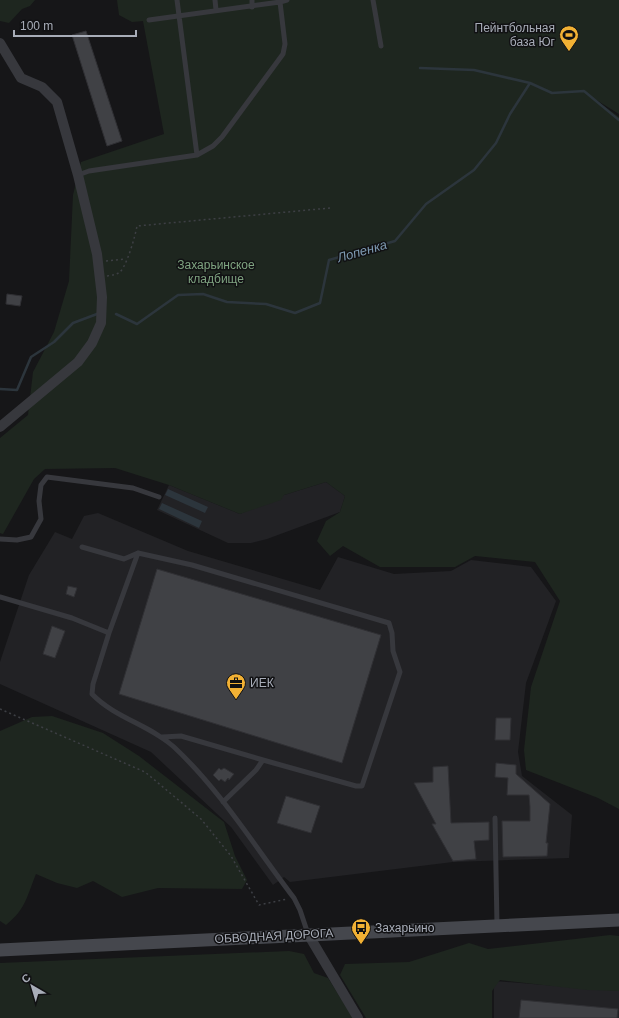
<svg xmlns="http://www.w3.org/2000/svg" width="619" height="1018" font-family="Helvetica,sans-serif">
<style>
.built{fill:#222225}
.green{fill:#1e261f}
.water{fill:#2c353c}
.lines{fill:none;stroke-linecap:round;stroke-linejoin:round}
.stream{stroke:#2c353c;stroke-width:2.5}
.building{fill:#404145;stroke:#303034}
.path{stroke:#3d3f44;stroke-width:1.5;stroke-dasharray:2 3;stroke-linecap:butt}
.service{stroke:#37383d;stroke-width:5}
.minor{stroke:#37383d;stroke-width:10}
.secondary{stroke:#45474d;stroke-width:13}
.labels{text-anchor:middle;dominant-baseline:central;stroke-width:3;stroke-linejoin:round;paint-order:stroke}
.poi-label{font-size:12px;fill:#a8adb8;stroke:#111113;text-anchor:start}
.park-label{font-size:12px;fill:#7fa381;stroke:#111113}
.street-label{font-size:12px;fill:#a8adb8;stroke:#111113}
.water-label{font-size:13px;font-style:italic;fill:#7f9bb3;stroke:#111113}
</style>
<rect width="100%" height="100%" fill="#161618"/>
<path class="built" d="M326,482l19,14 -5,16 -73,27 -16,4h-23l-71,-33 12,-25 71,29 44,-19z
M98,513l90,38 132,39 18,-33 56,17 57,-3 20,-11 60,7 25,34 -30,82 -8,69 4,24 50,39 -3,43 -116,4 -163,20 -6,-5 -11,8 -42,-58 -80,-75 -151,-68v-22l29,-87 26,-43 17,7 12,-23z
M494,981l125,10v27h-125z"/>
<path class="green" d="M0,0h35l-5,6 -8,3 -13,14 -9,-2z
M117,0h502v114l-29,-18 29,21v692l-21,-11 -72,-28 -2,-20 7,-63 29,-86 -25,-39 -60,-6 -20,11h-75l-37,-21 -13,10 -13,-15 9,-20 14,-9 5,-16 -19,-14 -42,13 -3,5 -41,14 -71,-29 -54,-17 -70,1 -11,10 -31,55 -3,-1v-95l28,-23 5,-43 21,-40 15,-51 4,-86 8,-33 83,-28 -21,-113 -11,1 -13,-7z
M52,716l51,17 36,23 85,66 11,34 12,24 -5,9 -84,-1 -36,9 -29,-16 -16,7 -20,-5 -21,-9c-9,22 -10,35 -30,51l-6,-4v-190l32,-14z
M610,935l9,1v55l-32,-1 -87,-10 -8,11v27h-126l-26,-43 5,-11 64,-2 60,-19 19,6z
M289,951l15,3 10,19 14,5 25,40h-353v-55z"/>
<path class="water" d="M168,489l40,18 -3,6 -40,-18z
M162,503l40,18 -3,7 -40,-19z"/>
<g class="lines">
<path class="stream" d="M420,68l54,2 56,13 22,10 32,-2 35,29
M116,314l21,10 41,-29 25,-1 24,8 39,2 29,9 25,-10 9,-43 66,-19 31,-37 48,-34 22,-27 14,-29 20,-31
M0,389l17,1 14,-33 23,-15 19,-19 24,-9"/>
</g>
<path class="building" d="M86,31l36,110 -15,5 -35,-111z
M7,294l15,2 -2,10 -14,-2z
M157,569l224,66 -39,128 -223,-69z
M68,586l9,2 -3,9 -8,-3z
M52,626l13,5 -10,27 -12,-4z
M496,718h15l-1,22h-15z
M496,763l20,2v9l34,30 -4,39h2l-1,13 -44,1 -1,-36h28v-14l-1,-12h-22l1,-17 -13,-1z
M448,766l3,57 38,-1v18l-15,1 2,18 -23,2 -21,-37h4l-22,-41 19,-1v-15z
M219,768l2,2 3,-2 10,6 -5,6 -1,-2 -3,4 -4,-3 -2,2 -6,-6z
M286,796l34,10 -9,27 -34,-10z
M521,1000l97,9 -1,9h-98z"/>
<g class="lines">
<path class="path" d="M106,261l20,-2
M107,276c5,-1 9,-1 13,-4 7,-7 15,-35 17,-46l193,-18
M0,709l145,63 56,47 30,37 28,49 28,-6"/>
<path class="service" d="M177,0l20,155
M215,0l1,10
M252,0v7
M373,0l8,46
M149,20l131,-18
M78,175l11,-4 108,-16 16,-9 9,-9 61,-83 2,-10 -5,-42 7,-2
M0,539l17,1 14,-3 10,-18 -2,-18 2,-16 6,-8 86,11 26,9
M82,547l42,12 14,-6 54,12 197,58 3,10 1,18 7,21 -38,114h-6l-93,-26 -7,10 -33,32
M138,553l-29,80 -16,51 -1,10c23,24 58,31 82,53 47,44 81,100 120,151l6,12 8,24
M0,597l72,21 37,15
M162,737l19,-1 82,24
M495,818l2,107"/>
<path class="minor" d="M0,43l21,35 21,9 15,15 21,73 19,79 5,43 -1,26 -9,20 -14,19 -78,65
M308,934l50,84"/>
<path class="secondary" d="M0,950l619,-30"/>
</g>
<defs>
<g id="stadium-pin" transform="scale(1)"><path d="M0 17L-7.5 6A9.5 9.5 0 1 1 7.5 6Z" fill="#f2b134" stroke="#111113"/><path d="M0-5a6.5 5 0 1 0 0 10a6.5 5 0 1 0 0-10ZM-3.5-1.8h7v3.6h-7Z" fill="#111"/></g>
<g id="office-pin" transform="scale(1)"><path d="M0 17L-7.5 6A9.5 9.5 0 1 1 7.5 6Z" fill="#f2b134" stroke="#111113"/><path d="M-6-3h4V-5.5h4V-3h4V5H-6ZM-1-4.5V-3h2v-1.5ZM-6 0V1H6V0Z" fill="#111"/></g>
<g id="bus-pin" transform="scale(1)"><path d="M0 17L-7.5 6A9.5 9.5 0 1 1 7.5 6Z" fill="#f2b134" stroke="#111113"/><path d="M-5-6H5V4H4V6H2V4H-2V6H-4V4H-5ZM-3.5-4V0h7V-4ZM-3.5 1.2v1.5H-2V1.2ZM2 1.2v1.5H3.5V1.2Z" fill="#111"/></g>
</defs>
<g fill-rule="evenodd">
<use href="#stadium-pin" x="569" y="35"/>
<use href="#office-pin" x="236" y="683"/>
<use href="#bus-pin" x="361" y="928"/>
</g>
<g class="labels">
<g class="poi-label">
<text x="555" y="28" text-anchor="end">Пейнтбольная<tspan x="555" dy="14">база Юг</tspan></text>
<text x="250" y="683">ИЕК</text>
<text x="375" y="928">Захарьино</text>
</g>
<g class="park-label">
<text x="216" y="265">Захарьинское<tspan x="216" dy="14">кладбище</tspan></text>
</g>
<g class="street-label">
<text transform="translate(274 936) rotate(-3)">ОБВОДНАЯ ДОРОГА</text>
</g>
<g class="water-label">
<text transform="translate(362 251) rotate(-16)">Лопенка</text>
</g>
</g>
<g transform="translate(32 986) rotate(322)" stroke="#111113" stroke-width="3" paint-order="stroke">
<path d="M0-3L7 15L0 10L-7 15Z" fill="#a8adb8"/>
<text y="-6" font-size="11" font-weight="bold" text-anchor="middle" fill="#a8adb8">С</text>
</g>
<path d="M14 30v6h122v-6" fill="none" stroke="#a8adb8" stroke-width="2"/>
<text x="20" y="30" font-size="12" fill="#a8adb8" stroke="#111113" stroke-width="3" paint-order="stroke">100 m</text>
</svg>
